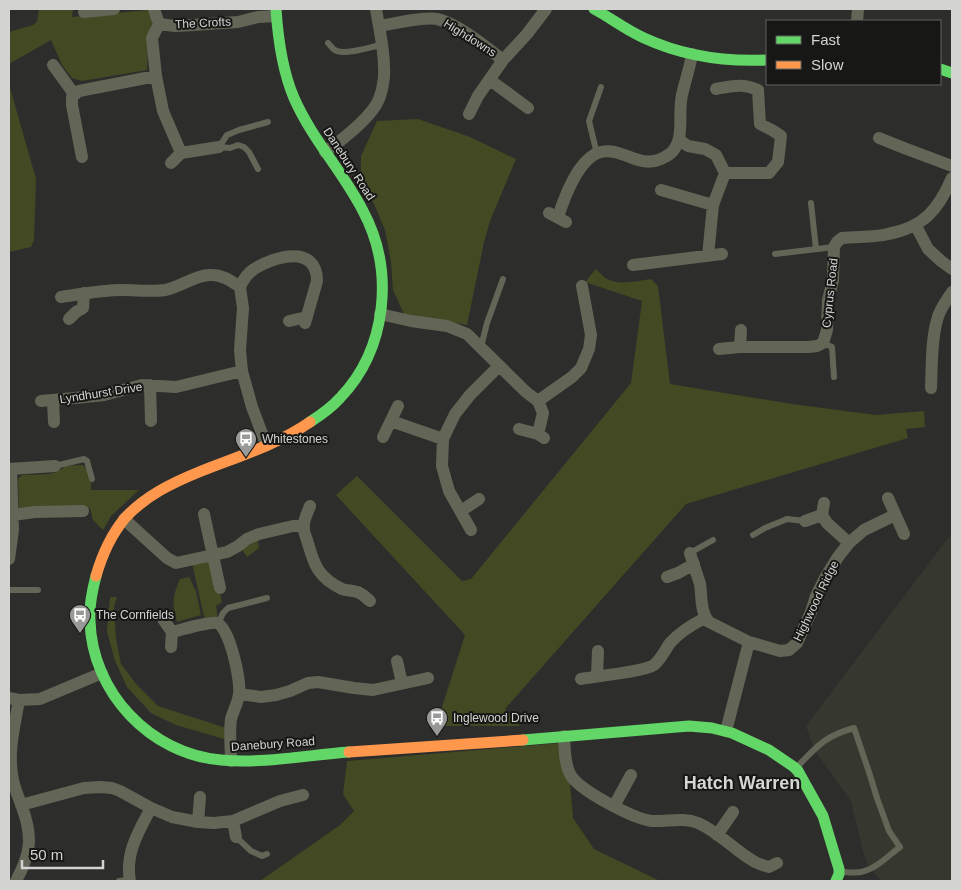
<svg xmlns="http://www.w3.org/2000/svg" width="961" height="890" font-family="Arial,sans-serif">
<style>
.built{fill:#36382f}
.green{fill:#434922}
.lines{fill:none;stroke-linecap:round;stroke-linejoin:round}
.lane{stroke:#636656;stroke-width:6}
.street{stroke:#636656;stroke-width:12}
.fast{stroke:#63d668;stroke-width:11}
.slow{stroke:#ff974d;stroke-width:11}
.labels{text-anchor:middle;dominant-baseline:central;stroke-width:4;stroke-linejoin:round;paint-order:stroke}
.street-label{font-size:12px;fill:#d3d3d1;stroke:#171715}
.poi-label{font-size:12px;fill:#d3d3d1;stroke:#171715;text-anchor:start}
.district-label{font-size:18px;font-weight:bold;fill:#d5d7d1;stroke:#171715}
</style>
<rect width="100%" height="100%" fill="#2d2e2c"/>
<path class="built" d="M952,533v348h-69l-13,-12 -6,-14 -13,-54 -37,-52 -8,-23z"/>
<path class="green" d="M39,9h34l-1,8 77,-7 5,6 -5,17 -2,37 -65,11 -10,-3 -10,-13 -11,-25 -42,24v-32l24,-7 4,-3z
M9,84l27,95 -2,61 -3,7 -22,5z
M418,119l52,18 46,22 -26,62 -6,21 -17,83 -63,-11 -11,-24 -2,-28 -6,-32 -24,-57v-17l16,-35z
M596,269c3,3 6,6 9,9 13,8 32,3 46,1l7,7 12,98 122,20 84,11 48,-4 1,16 -19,2 2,9 -222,66 -181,205 15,17h-84l29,-91 -129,-140 21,-19 105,105 9,-2 160,-196 11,-82 -57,-19z
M83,465l8,10v15h48l-28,26 -8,14 -10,-10 -3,-12 -71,4 -1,-33 4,-4c13,-1 34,2 43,-9z
M258,541l1,7 -12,9 -6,-9z
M213,557l9,45 -6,4 2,12 -13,3 -13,-58z
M189,577l7,14 5,24 -24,7c-5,-19 -5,-24 3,-43z
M110,597h7l-3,10 2,32 5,25 16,21 21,21 68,22 -2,11 -48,-14 -25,-12 -24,-26 -12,-26 -8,-30z
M560,743l10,40 3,35 21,31 66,32h-400l80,-56 14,-14 -11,-17 4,-33z"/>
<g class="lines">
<path class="lane" d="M328,43c3,3 5,7 9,8 10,4 33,-4 44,-6
M597,154l-8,-33 12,-34
M258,169l-9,-17 -5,-5 -6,-2 -8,3 -11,-1 8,-12 12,-5 29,-8
M811,203l5,46
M775,254l59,-7
M823,343l9,4 2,30
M481,347l6,-24 16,-44
M55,466l29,-7 3,2 5,18
M753,535l12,-7 22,-9 18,2
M690,553l23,-13
M9,590h29
M218,624l5,-11 5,-5 39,-10
M797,767c20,-21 28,-31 57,-39l15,44 8,26 12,33 11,16c-12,9 -24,22 -39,25 -6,1 -14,0 -20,0
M236,837l15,14 11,5 5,-2
M119,881l10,-1"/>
<path class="street" d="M154,9l5,15 -7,14 4,38 7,35 18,42
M84,12l30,-3
M857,21l1,-12
M159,24l16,2 18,-1 45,-3 20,-5 18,-1
M379,26c13,-2 46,-10 58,-7 20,4 49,28 66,41
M53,65l21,29
M490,80l38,28
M469,114l9,-18 25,-36 24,-26 19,-25
M879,138l25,10 48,18
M679,140l9,6 17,3 11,6 9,18h44l9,-11 3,-26 -9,-6 -12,-6 -2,-34c-16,-7 -25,-4 -42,-1
M325,152c16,-11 41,-31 51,-47 6,-10 9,-27 8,-38 0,-19 -5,-39 -8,-58
M82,157l-10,-52v-8l7,-6 77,-15
M171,163l10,-10 38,-6
M661,190l52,15
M549,213l17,9
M558,217c6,-19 21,-60 43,-65 21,-5 38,17 60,7 6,-3 11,-5 14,-11 9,-14 3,-37 7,-53 3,-14 8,-27 10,-41
M916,226l12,23 13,12 11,8
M708,256l5,-51 12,-32
M633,265l89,-11
M240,287c3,-7 7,-13 14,-18 21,-13 63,-25 63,12l-12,42
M61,297c21,-3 40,-7 61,-7 14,0 29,2 43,0 16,-3 31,-16 47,-15 11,0 19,6 28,12l3,21 -3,42 2,21 10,36 14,37
M380,314l31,7 36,5 20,8 59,58 12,9 5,12 -5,21
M69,319l7,-7 7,-4 1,-15
M289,321l18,-4
M740,347l1,-17
M719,349l21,-2h69l8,-1 6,-3 4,-13 1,-30 5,-20 1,-33 3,-5 5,-4c15,-2 31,0 46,-4 36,-7 50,-24 64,-56
M150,385l1,36
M931,388c1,-22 0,-46 6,-68 2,-10 9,-19 15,-28
M41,401l34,-3 29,-3 38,-10 34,2 66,-16
M53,401l1,21
M538,401l34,-24 9,-9 8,-19 2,-14 -9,-49
M391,421l52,18
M519,429l19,5 6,4
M383,437l15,-31
M9,469l46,-3
M888,498l16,36
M824,503l-2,12 5,8 22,20
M310,506c-2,6 -6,12 -6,19 -1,5 1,10 3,15 7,24 10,37 35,49 5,2 10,1 15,3 5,1 9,6 13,9
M461,511l18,-12
M204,514l16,74
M13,515l22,-3 48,-1
M124,519l43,39 9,5 51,-11 11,-6 9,-7 12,-5 34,-8h11
M805,521l17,-6
M471,530l-22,-39 -7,-25 1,-27 12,-25 15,-19 29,-29
M690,553c3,10 7,21 10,31 2,12 0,28 9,38l40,20 31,9 9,-1 8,-7 14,-31 5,-16 9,-18 13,-21 11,-14 15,-13 31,-15
M9,559l4,-29 -2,-61
M667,577l11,-4 16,-9
M163,619l9,13 -1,15
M172,632c9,-2 38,-11 45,-9 13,5 24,58 22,71 -1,9 -6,17 -8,25 -2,14 0,29 0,42
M397,661l5,22
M597,676l1,-25
M581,679c16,-3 62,-7 73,-14 7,-6 11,-15 16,-22 10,-11 23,-19 35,-25
M239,694l22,3 15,-2 14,-4 18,-8 10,-1 36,6 19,2 55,-12
M9,698l10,2c-4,24 -11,50 -7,74 1,11 6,22 10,33 11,30 9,46 -6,74
M19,700l21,-1 62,-26
M726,731l23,-89
M564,736c1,12 0,27 6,38 8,16 64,45 82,47 15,1 31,-4 46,2 21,9 37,28 57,39 4,2 10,4 14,5l8,-4
M21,805l63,-17 16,-1 12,1 8,3 31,17 21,9 26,5 16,1 19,-2 47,-20 23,-6
M614,806l17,-31
M233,821l3,16
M198,822l2,-25
M717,835l16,-23
M130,881c-5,-27 8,-49 21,-73"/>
<path class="fast" d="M276,9c2,30 6,61 18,89 18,41 49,74 69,113 32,60 24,138 -23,187 -9,10 -19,17 -30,24
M594,9c17,9 32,21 50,29 39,18 80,24 123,22
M940,69l12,4
M96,576c-4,15 -7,30 -6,45 2,71 60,133 131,139 41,4 87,-5 128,-8
M523,740l166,-14 23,2 20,5 37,17 25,17 4,4 25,45 16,53v5l-3,7"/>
<path class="slow" d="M96,576c6,-21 15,-41 29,-58 20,-22 47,-35 74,-46 37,-15 78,-27 111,-50
M349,752l174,-12"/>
</g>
<defs>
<g id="bus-pin" transform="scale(1.125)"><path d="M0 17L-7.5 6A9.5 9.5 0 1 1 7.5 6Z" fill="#999997" stroke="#171715"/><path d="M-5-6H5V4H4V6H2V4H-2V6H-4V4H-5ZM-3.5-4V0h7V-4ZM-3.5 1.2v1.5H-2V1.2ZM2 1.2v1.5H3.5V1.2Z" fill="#fff"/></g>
</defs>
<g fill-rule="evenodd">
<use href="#bus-pin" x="246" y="439"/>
<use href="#bus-pin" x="80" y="615"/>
<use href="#bus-pin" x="437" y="718"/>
</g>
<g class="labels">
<g class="street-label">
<text transform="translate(203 23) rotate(-3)">The Crofts</text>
<text transform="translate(470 38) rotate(32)">Highdowns</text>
<text transform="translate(349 164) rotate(57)">Danebury Road</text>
<text transform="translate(830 293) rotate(-84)">Cyprus Road</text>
<text transform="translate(101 393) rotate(-9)">Lyndhurst Drive</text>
<text transform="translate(816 601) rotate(-64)">Highwood Ridge</text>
<text transform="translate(273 744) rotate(-4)">Danebury Road</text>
</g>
<g class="poi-label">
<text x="262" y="439">Whitestones</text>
<text x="96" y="615">The Cornfields</text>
<text x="453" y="718">Inglewood Drive</text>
</g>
<g class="district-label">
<text x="742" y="783">Hatch Warren</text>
</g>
</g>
<rect width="961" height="890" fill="none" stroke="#d3d3d1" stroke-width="20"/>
<rect x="766" y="20" width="175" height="65" fill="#171715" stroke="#626260"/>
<rect x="776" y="36" width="25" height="8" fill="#63d668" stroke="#626260"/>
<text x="811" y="45" font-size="15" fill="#d3d3d1">Fast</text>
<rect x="776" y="61" width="25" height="8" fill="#ff974d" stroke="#626260"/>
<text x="811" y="70" font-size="15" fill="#d3d3d1">Slow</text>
<path d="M22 860v8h81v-8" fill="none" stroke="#d3d3d1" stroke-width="2.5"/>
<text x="30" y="860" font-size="15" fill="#d3d3d1" stroke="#171715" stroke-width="4" paint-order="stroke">50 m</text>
</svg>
